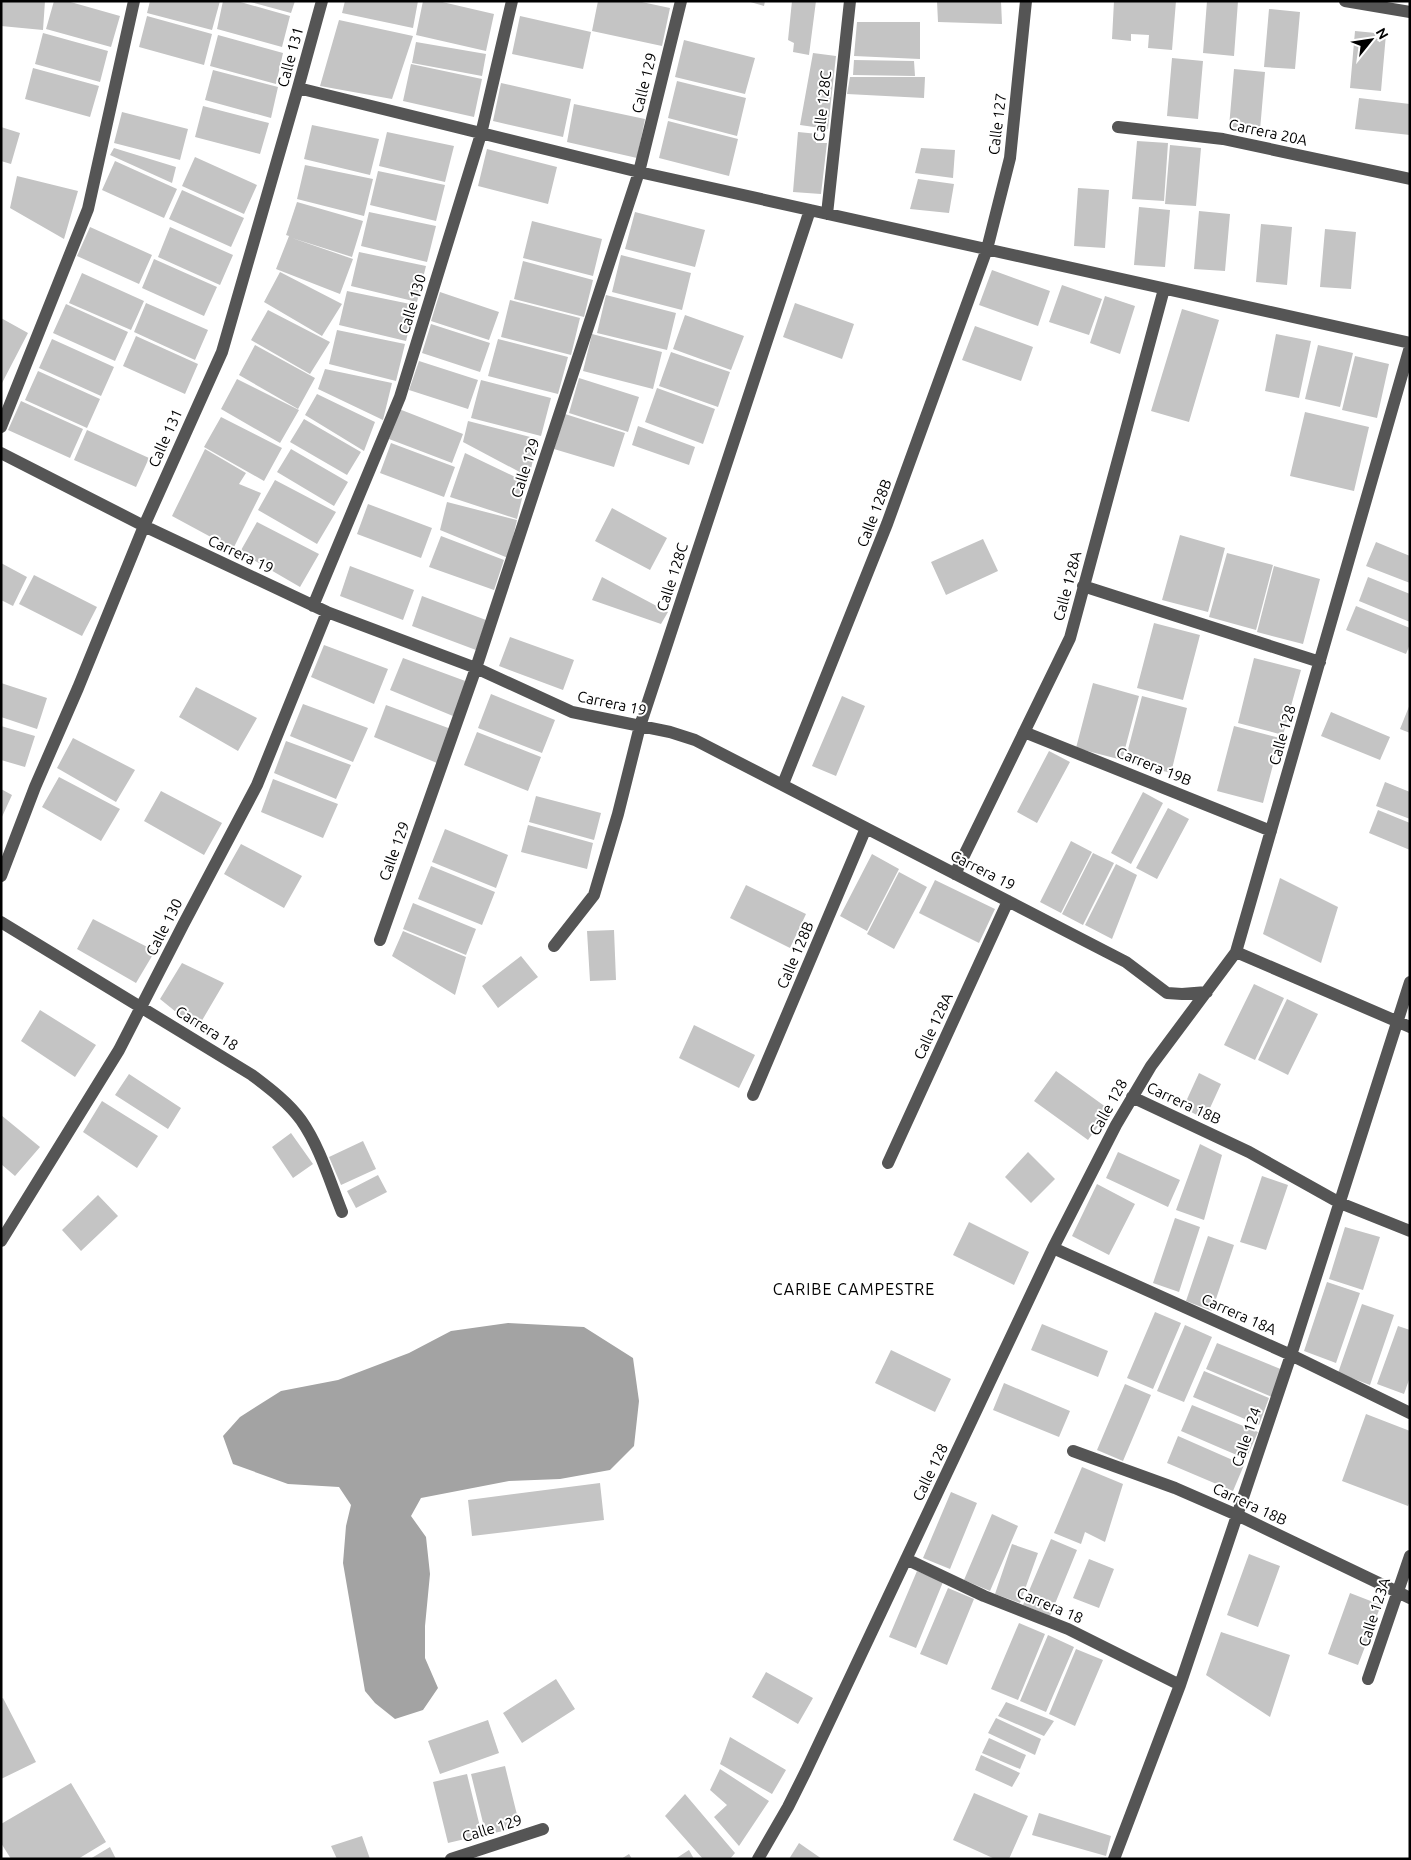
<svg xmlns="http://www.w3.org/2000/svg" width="1411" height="1860" font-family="Ubuntu,sans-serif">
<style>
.water{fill:#a3a3a3}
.building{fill:#c4c4c4}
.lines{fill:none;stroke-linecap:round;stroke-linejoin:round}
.minor{stroke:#555;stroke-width:12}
.labels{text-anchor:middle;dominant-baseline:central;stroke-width:4;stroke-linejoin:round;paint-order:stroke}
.street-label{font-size:15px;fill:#000;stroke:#fff}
.neighbourhood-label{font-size:16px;letter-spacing:1px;fill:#000;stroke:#fff}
</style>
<rect width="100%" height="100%" fill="#fff"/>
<path class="water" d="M508,1323l76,4 49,31 6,43 -5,45 -24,24 -50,9 -51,2 -88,17 -10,18 15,21 4,37 -5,52v32l13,30 -15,22 -28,9 -20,-16 -10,-12 -22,-128 3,-37 5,-21 -12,-18 -51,-3 -55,-20 -10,-28 17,-19 41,-26 57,-11 71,-27 42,-22z"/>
<path class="building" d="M1,1h44l-2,29 -42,-4z
M54,1h13l53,15 -9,31 -65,-18z
M150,1h70l-8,29 -65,-17z
M223,1h14l53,15 -8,31 -65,-18z
M247,1h48l-4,12z
M345,1h73l-5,27 -71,-15z
M423,1h15l56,13 -8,37 -70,-16z
M598,1h39l33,7 -8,38 -70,-15z
M747,1h18l-1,5z
M792,1h24l-7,54 -16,-3 1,-9 -6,-3z
M937,1h64l1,23 -64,-2z
M1114,1h62l-4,49 -24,-2 1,-13 -18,-1v7l-19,-2z
M1207,1h31l-4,55 -31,-3z
M1269,9l31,3 -5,57 -31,-2z
M147,16l65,18 -8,31 -65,-18z
M520,16l71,16 -8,37 -71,-15z
M339,20l74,16 -21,63 -72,-13z
M857,22h63v37l-66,-3z
M1355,31l31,3 -5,57 -31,-3z
M43,33l65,18 -8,31 -65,-18z
M218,35l65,18 -7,31 -66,-18z
M684,40l71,18 -10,36 -70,-17z
M416,42l70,12 -4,22 -70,-13z
M813,53l23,3 -8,73 -28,-4z
M1172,58l31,3 -5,58 -31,-3z
M854,60l60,1 1,15 -62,-1z
M411,64l71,15 -8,38 -71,-16z
M33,68l66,18 -9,31 -65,-18z
M1234,69l31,3 -5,58 -31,-3z
M213,70l65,17 -7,31 -66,-18z
M850,77h75l-1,21 -77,-4z
M677,81l69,17 -9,38 -69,-18z
M501,83l70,16 -8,38 -70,-16z
M1359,98l51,6v31l-55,-6z
M574,104l71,15 -8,39 -70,-16z
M203,106l66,17 -9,31 -65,-17z
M122,112l66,17 -8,31 -66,-17z
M668,121l70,18 -9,37 -70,-18z
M312,125l67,14 -9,36 -66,-16z
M1,127l19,6 -9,31 -10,-3z
M387,132l67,14 -9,36 -66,-16z
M798,132l20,2 -2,9h11l-6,51 -28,-2z
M1137,141l31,2 -4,58 -32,-2z
M1170,145l31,3 -5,58 -31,-2z
M114,148l62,19 -4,16 -62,-28z
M921,148l34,2 -2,28 -38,-5z
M487,149l70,18 -9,37 -70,-18z
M195,157l62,28 -13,29 -62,-28z
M115,161l62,28 -13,29 -62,-28z
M305,165l68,14 -9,37 -67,-17z
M378,171l67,14 -9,36 -66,-16z
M17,176l61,15 -14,48 -54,-31z
M918,179l36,5 -5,29 -39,-4z
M1078,188l31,2 -4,58 -31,-2z
M182,190l62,28 -13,29 -62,-28z
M297,202l66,19 -11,36 -60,-19 61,21 -13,35 -64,-25 13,-33 -3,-1z
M1139,207l31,3 -5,57 -31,-2z
M1199,211l31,3 -5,57 -31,-2z
M369,212l67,14 -9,36 -66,-16z
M635,212l70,18 -10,37 -70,-18z
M532,221l70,18 -9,37 -70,-18z
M1261,224l31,3 -5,58 -31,-3z
M90,227l62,28 -13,29 -62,-28z
M170,227l63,28 -13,30 -62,-28z
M1325,229l31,3 -5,57 -31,-2z
M359,252l67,14 -9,36 -66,-16z
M621,255l70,18 -9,37 -70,-18z
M154,259l63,28 -13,29 -62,-28z
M523,261l70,19 -9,37 -70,-18z
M992,270l58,21 -12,35 -59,-21z
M280,272l62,32 -20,32 -58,-34z
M82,273l62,28 -13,29 -62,-27z
M1062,285l40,14 -13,36 -40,-13z
M347,291l68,14 -9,36 -67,-16z
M440,292l59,20 -10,28 -58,-19z
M606,295l70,18 -9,37 -70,-17z
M1105,296l30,10 -15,48 -30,-11z
M510,300l70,18 -9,37 -70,-18z
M146,303l62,27 -13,30 -61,-28z
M795,303l59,21 -12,35 -59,-22z
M66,304l62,28 -13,29 -62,-28z
M1182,309l37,11 -30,102 -38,-11z
M268,310l62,32 -20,32 -59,-34z
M685,315l59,21 -13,34 -58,-21z
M1,318l27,15 -27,52z
M431,324l59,19 -10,29 -58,-19z
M975,326l58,21 -12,34 -59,-21z
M337,330l68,14 -9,37 -67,-17z
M592,334l70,18 -9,37 -70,-18z
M1276,334l35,7 -12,57 -34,-7z
M136,336l62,28 -13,30 -62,-28z
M52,339l62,28 -13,29 -62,-28z
M498,339l70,18 -10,37 -70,-18z
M255,345l60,33 -17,31 -59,-34z
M1318,345l35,8 -13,54 -35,-8z
M671,352l59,20 -12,35 -59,-21z
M1355,356l34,8 -12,54 -35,-8z
M419,361l59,19 -10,29 -59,-19z
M325,369l67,14 -9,37 -65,-31z
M38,371l62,28 -13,29 -62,-28z
M579,378l60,19 -11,35 -59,-19z
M237,379l62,31 -19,33 -59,-34z
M481,380l70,18 -10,38 -70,-18z
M657,388l58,21 -12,35 -58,-22z
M317,394l58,28 -11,29 -59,-36z
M21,401l62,28 -13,29 -62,-28z
M399,409l64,25 -11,29 -63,-24z
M1305,412l64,15 -15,64 -64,-15z
M565,414l60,19 -11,34 -60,-18z
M221,417l61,31 -18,33 -60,-34z
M304,419l57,33 -14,23 -57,-33z
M468,421l70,18 -9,38 -66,-35z
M638,426l57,21 -6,18 -57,-20z
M87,430l62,28 -13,29 -62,-27z
M391,443l64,24 -11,30 -64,-24z
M205,449l41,24 -7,11 22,9 -28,56 -61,-33z
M291,449l57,33 -14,24 -57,-34z
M465,453l61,29 -9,37 -67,-22z
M275,480l61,32 -19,32 -59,-34z
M447,502l70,18 -9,38 -68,-28z
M368,504l64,24 -11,30 -64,-24z
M612,508l55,30 -17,32 -55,-29z
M257,522l62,32 -19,33 -60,-35z
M1180,535l45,13 -17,64 -46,-12z
M441,536l63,24 -10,30 -65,-23z
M983,539l15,32 -52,24 -15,-33z
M1376,542l34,14v27l-44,-17z
M1227,553l46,12 -17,65 -47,-13z
M1,563l26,14 -14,29 -12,-6z
M350,566l64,24 -11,30 -63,-24z
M1274,566l46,13 -17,65 -46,-12z
M34,575l63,32 -15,29 -63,-32z
M602,577l66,35 -7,12 -69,-24z
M1368,577l42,17v28l-51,-21z
M422,596l64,24 -10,30 -64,-24z
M1356,606l54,22v16l-4,10 -60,-24z
M1154,623l46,12 -17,65 -46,-12z
M510,637l64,23 -11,30 -64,-24z
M324,645l64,24 -14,35 -63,-27z
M403,658l65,24 -15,34 -63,-26z
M1254,658l47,12 -18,65 -45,-12z
M1,683l46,15 -10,31 -36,-12z
M1093,683l46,13 -17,64 -46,-12z
M196,687l61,31 -19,33 -59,-34z
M491,694l64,26 -13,33 -64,-25z
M842,696l23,10 -29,70 -24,-10z
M1142,696l45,12 -16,65 -46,-12z
M303,704l65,24 -15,34 -63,-26z
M1410,704v29l-10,-4z
M386,705l65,24 -14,34 -63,-26z
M1331,712l59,25 -10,23 -59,-24z
M1,726l34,10 -10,31 -24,-7z
M1234,726l46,12 -17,65 -46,-12z
M477,732l64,25 -13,34 -64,-26z
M73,738l62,32 -19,32 -59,-34z
M286,741l65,24 -15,34 -62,-26z
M1049,751l21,11 -33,61 -20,-11z
M59,777l61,32 -19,32 -59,-34z
M273,779l65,25 -15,34 -62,-26z
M1385,782l25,10v27l-34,-13z
M1,789l11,6 -11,24z
M161,791l61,32 -18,32 -60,-34z
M1143,792l20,11 -32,61 -20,-11z
M536,796l65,17 -7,27 -65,-18z
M1168,808l21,11 -32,60 -21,-11z
M1378,810l32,13v27l-41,-17z
M528,825l65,18 -6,26 -66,-17z
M445,829l63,26 -12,33 -64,-26z
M1071,841l21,11 -31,61 -21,-11z
M241,844l61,32 -18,32 -60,-34z
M1093,853l21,10 -31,62 -21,-11z
M872,854l27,15 -32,62 -27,-15z
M1116,864l21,11 -25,64 -27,-14z
M431,866l64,26 -13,33 -64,-26z
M899,872l28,15 -33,62 -27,-15z
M1280,878l58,29 -17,56 -58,-29z
M935,880l60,29 -16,34 -60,-30z
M746,885l60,29 -16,34 -60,-30z
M413,903l63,26 -10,26 -63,-26z
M93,919l62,32 -19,32 -59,-34z
M614,930l2,50 -26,1 -3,-50z
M403,931l63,26 -11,38 -63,-39z
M521,956l17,21 -40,31 -16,-22z
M182,963l42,20 -27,46 -37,-30z
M1254,984l30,14 -29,62 -31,-15z
M1287,999l31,15 -30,61 -30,-15z
M40,1010l56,35 -21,32 -54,-36z
M694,1025l61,30 -16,33 -60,-30z
M1056,1071l54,39 -22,30 -54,-39z
M1199,1073l22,11 -16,35 -22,-11z
M129,1074l52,34 -13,21 -53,-34z
M102,1101l56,35 -21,32 -54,-36z
M1,1115l39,32 -25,29 -14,-12z
M291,1133l22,31 -20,14 -21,-31z
M363,1141l13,28 -35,16 -12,-28z
M1200,1144l22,11 -18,65 -28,-10z
M1028,1152l27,27 -24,24 -26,-26z
M1118,1152l62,28 -12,27 -62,-29z
M378,1175l9,17 -31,16 -9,-17z
M1262,1176l26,9 -22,65 -26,-8z
M1097,1184l38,20 -26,51 -37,-19z
M98,1195l20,21 -37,35 -19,-21z
M1175,1218l25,9 -21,65 -26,-9z
M969,1222l60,30 -15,33 -61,-30z
M1345,1227l35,10 -17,53 -34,-11z
M1208,1236l26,9 -22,66 -26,-10z
M1327,1282l33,11 -24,70 -32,-12z
M1362,1304l32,11 -24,70 -32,-12z
M1155,1312l26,11 -28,66 -26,-11z
M1042,1324l66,27 -10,26 -67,-27z
M1185,1325l27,12 -28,65 -27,-11z
M1398,1326l12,4v47l-6,17 -27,-10z
M1217,1343l66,27 -11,27 -66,-28z
M891,1350l60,29 -16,33 -60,-29z
M1204,1371l65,27 -10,27 -66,-28z
M1004,1383l66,28 -11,26 -66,-27z
M1125,1384l26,11 -28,66 -26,-11z
M1192,1405l66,27 -12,27 -65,-28z
M1366,1414l44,17v70l-2,5 -66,-25z
M1178,1436l66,29 -11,26 -66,-28z
M1082,1467l41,17 -18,58 -20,-10 -4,12 -27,-11z
M600,1483l4,37 -132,16 -4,-36z
M951,1492l26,11 -27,66 -27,-11z
M992,1514l26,12 -28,65 -26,-11z
M1051,1539l26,11 -27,66 -27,-11z
M1012,1544l26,9 -18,50 -25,-9z
M1249,1554l31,12 -22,61 -31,-12z
M1089,1559l25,10 -15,39 -26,-10z
M917,1571l26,11 -27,66 -27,-11z
M948,1588l26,11 -27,66 -27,-11z
M1350,1593l31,12 -23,60 -30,-11z
M1019,1623l26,11 -27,66 -27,-11z
M1221,1632l69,23 -20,62 -64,-42z
M1048,1635l26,12 -28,65 -26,-11z
M1076,1649l27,11 -28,66 -26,-12z
M766,1672l47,26 -15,26 -46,-27z
M556,1679l19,30 -53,34 -19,-30z
M3,1698l33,64 -35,17v-80z
M1006,1702l48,19 -10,15 -46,-20z
M996,1718l45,21 -6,16 -47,-22z
M488,1720l11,33 -59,21 -12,-33z
M730,1737l56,33 -14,24 -52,-30z
M989,1738l37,17 -6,14 -38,-16z
M981,1755l39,18 -8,14 -37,-17z
M505,1766l15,61 -34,8 -15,-61z
M720,1769l49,32 -30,45 -25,-29 13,-12 -17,-15z
M467,1774l15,61 -34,8 -15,-61z
M71,1783l35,59 -28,17h-67l-10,-16v-19z
M974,1793l54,23 -19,43h-14l-42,-19z
M685,1794l50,59 -5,6h-27l-38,-43z
M1039,1813l72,23 -5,20 -74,-21z
M362,1836l8,23h-33l-6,-13z
M799,1843l23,16h-33z
M110,1847l6,12h-26z
M689,1850l5,9h-19z
M629,1854l3,5h-11z"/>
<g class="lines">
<path class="minor" d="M1345,1l65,11
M298,88l341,84 771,171
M1118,127l105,12 187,40
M827,214l23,-213
M1,427l87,-218 46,-208
M1,453l143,73 183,86 149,56 96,44 98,20 25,8 431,222 41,31 15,1 25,-2
M1083,586l237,76
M313,606l87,-209 81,-263 31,-133
M1024,732l247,99
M783,784l104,-260 100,-275 23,-91 16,-157
M955,874l115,-236 94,-349
M1,876l34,-89 43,-99 66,-162 78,-174 76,-264 24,-87
M1,922l251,153c17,13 36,27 49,45 19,27 29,62 41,92
M380,940l96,-272 163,-496 42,-171
M554,946l40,-51 24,-81 22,-88 170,-516
M1236,952l174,75
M753,1095l113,-267
M1132,1097l117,55 91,51 70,28
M888,1163l120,-262
M1,1241l118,-191 64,-125 74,-140 70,-173
M1053,1248l238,107 119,58
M1073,1451l102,37 62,27 173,83
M906,1559l78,37 84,33 112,56
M1368,1679l42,-123
M451,1859l92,-30
M758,1859l30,-52 18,-36 247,-523 63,-123 35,-59 85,-114 174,-605
M1114,1859l66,-174 111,-330 119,-373"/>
</g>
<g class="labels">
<g class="street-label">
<text transform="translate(290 57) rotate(-75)">Calle 131</text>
<text transform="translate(644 83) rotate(-76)">Calle 129</text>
<text transform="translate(822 106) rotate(-84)">Calle 128C</text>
<text transform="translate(997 124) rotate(-83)">Calle 127</text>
<text transform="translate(1268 132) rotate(12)">Carrera 20A</text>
<text transform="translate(412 304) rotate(-73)">Calle 130</text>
<text transform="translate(165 438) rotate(-66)">Calle 131</text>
<text transform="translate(525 468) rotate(-72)">Calle 129</text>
<text transform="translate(874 513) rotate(-69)">Calle 128B</text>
<text transform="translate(241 554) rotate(25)">Carrera 19</text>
<text transform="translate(672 577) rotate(-72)">Calle 128C</text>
<text transform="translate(1067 586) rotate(-75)">Calle 128A</text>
<text transform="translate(612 703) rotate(12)">Carrera 19</text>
<text transform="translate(1282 735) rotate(-74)">Calle 128</text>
<text transform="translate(1154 766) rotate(22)">Carrera 19B</text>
<text transform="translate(394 851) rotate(-70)">Calle 129</text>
<text transform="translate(983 870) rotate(27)">Carrera 19</text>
<text transform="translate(164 927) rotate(-63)">Calle 130</text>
<text transform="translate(795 955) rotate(-67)">Calle 128B</text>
<text transform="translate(933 1026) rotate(-65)">Calle 128A</text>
<text transform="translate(207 1028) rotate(32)">Carrera 18</text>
<text transform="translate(1184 1103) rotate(25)">Carrera 18B</text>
<text transform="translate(1108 1107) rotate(-61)">Calle 128</text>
<text transform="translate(1239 1314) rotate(24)">Carrera 18A</text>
<text transform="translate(1246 1437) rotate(-71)">Calle 124</text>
<text transform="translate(930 1472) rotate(-64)">Calle 128</text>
<text transform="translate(1250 1504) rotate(25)">Carrera 18B</text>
<text transform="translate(1050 1605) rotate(23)">Carrera 18</text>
<text transform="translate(1374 1612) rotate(-72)">Calle 123A</text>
<text transform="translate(492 1828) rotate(-17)">Calle 129</text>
</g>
<g class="neighbourhood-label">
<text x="854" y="1289">CARIBE CAMPESTRE</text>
</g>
</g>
<rect width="1411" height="1860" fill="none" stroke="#000000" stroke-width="5"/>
<g transform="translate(1371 40) rotate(60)" stroke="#ffffff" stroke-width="4" paint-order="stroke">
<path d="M0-4L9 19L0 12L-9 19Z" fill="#000000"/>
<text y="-8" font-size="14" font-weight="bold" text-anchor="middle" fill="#000000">N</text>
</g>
</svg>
